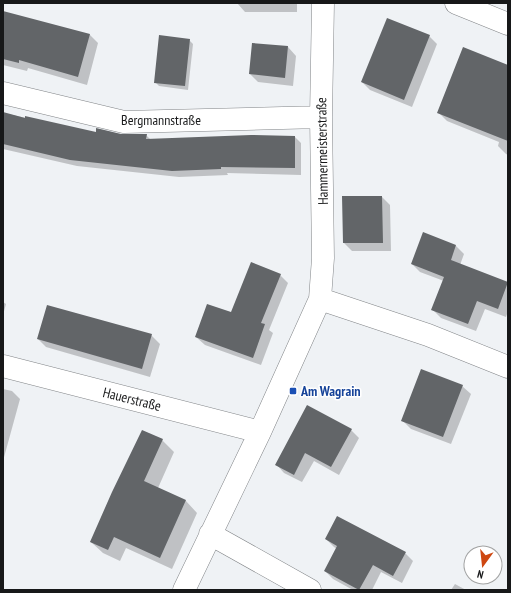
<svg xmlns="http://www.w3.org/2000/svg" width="511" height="593" font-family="'PT Sans Narrow',sans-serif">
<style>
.shadow{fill:#0003}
.building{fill:#626568}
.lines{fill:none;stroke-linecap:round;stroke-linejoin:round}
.minor-casing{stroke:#828588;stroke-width:23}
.minor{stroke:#fff;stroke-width:22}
.transit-dot{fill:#1a4fb4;stroke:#fff;stroke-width:1.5}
.labels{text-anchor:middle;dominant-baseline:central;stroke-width:3;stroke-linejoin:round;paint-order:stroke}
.street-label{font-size:14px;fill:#171819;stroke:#fff}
.transit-label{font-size:14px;font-weight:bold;fill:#164399;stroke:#fff;text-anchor:start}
</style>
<rect width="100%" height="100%" fill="#eff2f5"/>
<path class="shadow" d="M237,3h60v9h-52z
M3,12l87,23 8,8 -11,42 -59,-17 -1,3 -24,-6z
M429,36l8,8 -25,63 -42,-17 -8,-8z
M189,40l4,4 -5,46 -29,-4 -4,-4z
M253,44l35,3 8,9 -3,30 -35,-4 -8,-8z
M508,68v87l-2,-1 -8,-8 1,-4 -52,-21 -8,-8z
M3,113l94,20 24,2h25l5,5 144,-3 6,6v32l-74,-2 1,2 -49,2 -102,-11 -74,-17z
M382,197l8,8 1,46h-39l-8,-8z
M424,234l32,12 8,8 -4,11 48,19v27l-2,6 -21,-8 -9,22 -35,-13 -8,-8 11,-29 -24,-9 -8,-8z
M280,275l8,8 -19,47 4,3 -12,32 -56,-20 -9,-8 35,-24z
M3,302l3,2 -3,11z
M151,335l9,9 -10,33 -104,-30 -8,-8z
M462,386l9,8 -20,50 -40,-15 -9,-9z
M3,389l9,2 8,8 -17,62z
M351,430l8,8 -20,37 -25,-14 -12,21 -18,-9 -8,-9z
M162,440l12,12 -16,36 28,13 11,12 -25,56 -46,-21 -6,13 -17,-8 -12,-11z
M326,539l79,14 8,8 -11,22 -21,-11 -9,18h-19l-20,-11 -8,-8 12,-22 -3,-2z
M455,584l11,6h-15z"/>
<path class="building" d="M3,11l87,23 -12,43 -59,-17v3l-16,-4z
M387,18l43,17 -26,65 -43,-18z
M159,35l31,4 -5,47 -31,-3z
M252,43l36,3 -3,32 -36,-4z
M463,47l45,18v76l-71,-28z
M3,112l22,6v-2l71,16v-4l25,6h26l-1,5 105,-4 44,1v32l-74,-1v2l-49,2 -102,-11 -67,-16z
M342,196h40l1,47h-40z
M423,232l33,13 -5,15 57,22 -10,27 -21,-8 -9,23 -37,-14 13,-33 -33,-13z
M251,262l30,12 -20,49 4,1 -12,34 -58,-21 12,-33 24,8z
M47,305l105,29 -10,35 -105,-30z
M421,369l42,16 -20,52 -42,-16z
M307,405l45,24 -21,38 -26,-14 -11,22 -19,-10z
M142,430l21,9 -19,42 42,19 -26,58 -46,-21 -6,13 -18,-8 22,-50z
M337,516l69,36 -13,24 -20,-11 -14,25 -35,-19 13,-25 -12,-7z"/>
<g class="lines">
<g class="minor-casing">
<path id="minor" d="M456,3l52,21
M3,93l121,29 197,-5
M320,299l108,36 80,32
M3,366l257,66
M210,534l100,56
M184,590l76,-158 60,-133 3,-41 -2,-141 2,-114"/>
</g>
<use href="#minor" class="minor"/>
</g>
<rect class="transit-dot" x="289" y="387" width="8" height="8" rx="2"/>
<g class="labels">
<g class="street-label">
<text x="161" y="120">Bergmannstraße</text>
<text transform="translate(322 151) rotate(-91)">Hammermeisterstraße</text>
<text transform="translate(132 399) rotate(14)">Hauerstraße</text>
</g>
<g class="transit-label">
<text x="301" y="391">Am Wagrain</text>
</g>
</g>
<rect width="511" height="593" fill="none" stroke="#171819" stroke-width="8"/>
<g transform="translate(483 565) rotate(195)"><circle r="19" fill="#ffffff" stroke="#a2a3a3"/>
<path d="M0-3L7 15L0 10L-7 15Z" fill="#ce4711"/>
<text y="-6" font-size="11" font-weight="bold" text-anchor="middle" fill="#171819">N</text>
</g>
</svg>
